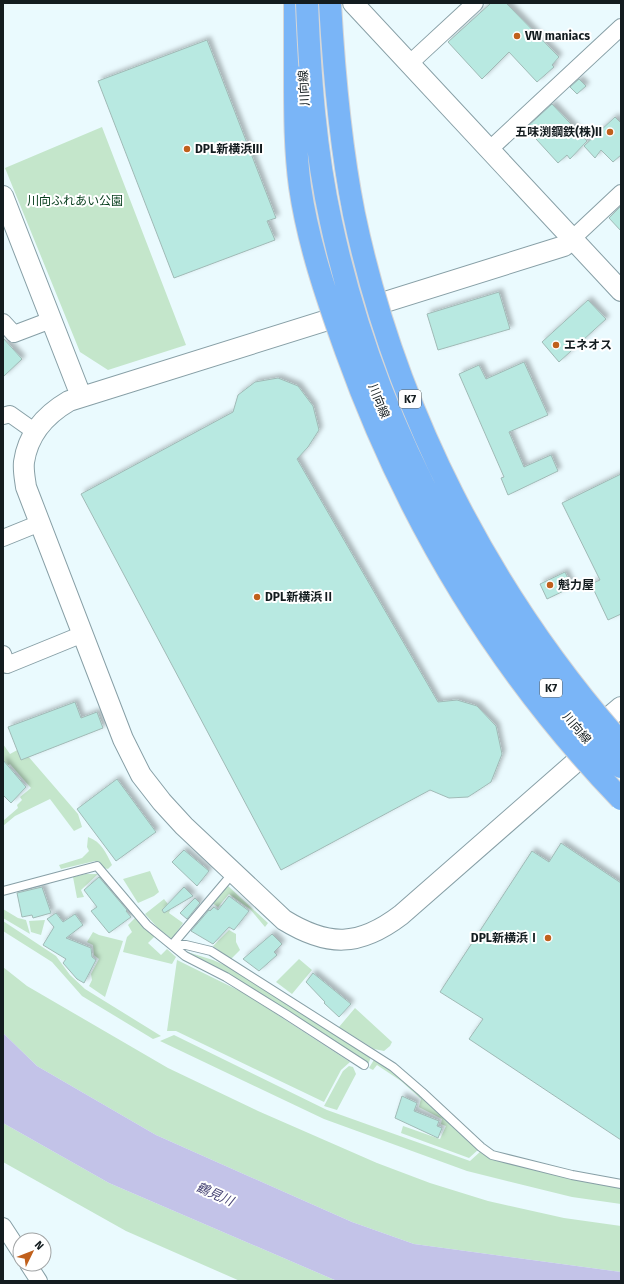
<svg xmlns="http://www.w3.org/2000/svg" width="624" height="1284" font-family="'Fira Sans','Noto Sans JP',sans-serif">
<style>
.green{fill:#c4e6cb}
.water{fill:#c3c3e8}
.building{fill:#b8e9e1;stroke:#a0bab6;filter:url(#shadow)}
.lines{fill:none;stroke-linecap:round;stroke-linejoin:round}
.service-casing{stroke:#879fa6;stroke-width:10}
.minor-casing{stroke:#879fa6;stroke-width:18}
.tertiary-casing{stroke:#879fa6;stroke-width:22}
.motorway-casing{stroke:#d5d6d7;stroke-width:24}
.service{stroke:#fff;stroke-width:8}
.minor{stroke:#fff;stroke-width:16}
.tertiary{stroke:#fff;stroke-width:20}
.motorway{stroke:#7ab5f7;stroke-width:22}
.motorway-bridge-casing{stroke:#d5d6d7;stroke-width:24;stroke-linecap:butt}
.motorway-bridge{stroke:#7ab5f7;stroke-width:22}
.poi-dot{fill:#c0601c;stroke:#fff;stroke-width:1.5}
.labels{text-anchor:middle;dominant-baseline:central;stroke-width:4;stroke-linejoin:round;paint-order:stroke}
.shield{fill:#fff;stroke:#5a6062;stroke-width:1}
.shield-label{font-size:11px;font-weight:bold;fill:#131c1f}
.poi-label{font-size:12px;font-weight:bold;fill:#131c1f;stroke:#fff;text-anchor:start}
.street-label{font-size:12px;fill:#131c1f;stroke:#fff}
.park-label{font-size:12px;fill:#053d1b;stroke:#fff}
.water-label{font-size:13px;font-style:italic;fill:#474475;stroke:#fff}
</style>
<defs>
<filter id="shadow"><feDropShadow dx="3.5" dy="-3.5" stdDeviation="2" flood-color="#0004"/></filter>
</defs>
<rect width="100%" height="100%" fill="#eafafe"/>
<path class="green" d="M102,127l84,218 -78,25 -28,-18 -75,-184z
M3,744l7,10 11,-6 57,66 4,13 -8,4 -24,-32 -35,17 -12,10v-5l15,-13 -1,-3 5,-5 -2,-3 11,-9 -21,-24 -7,5z
M88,837c14,5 18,16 24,28l-4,4 -8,-2 -5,-6 -34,8 -2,-4 23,-7 7,-7 -2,-4z
M150,871l9,21 -5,4 -16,7 -15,-24z
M86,874h12l-17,16 3,7 -7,1 -4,-21z
M227,885l41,38 -3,4 -15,-18 -21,-15 -11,13 -6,-4z
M164,899l7,9 -2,5 14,10 -11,16 -13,-10 -14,-15z
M3,909l15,9 8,2 4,14 -27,-16z
M136,917l19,19 -7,7 13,12 6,-6 9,8 -4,7 -49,-12 4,-15 5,-5 -4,-7z
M45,920l-4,15 -10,-3 -2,-11z
M3,921l53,35 14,19 15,14 76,47 -8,3 -71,-43 -30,-34 -49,-31z
M229,930l7,4v8l4,8 -9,9 -18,-13z
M93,932l6,3 24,6 -18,56 -16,-11 3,-6 -1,-6 8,-15 -5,-4 -1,-10 -6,-3z
M181,950l32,10 18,8 140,89 -3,8z
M299,959l13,11 -20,24 -16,-12z
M177,960l67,33 106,69 -9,8 -17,32 -148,-71h-9z
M3,967l24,19 141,82 90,43 119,52 53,20 58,18 76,17 57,8v46l-207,-28 -62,-22 -196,-87 -119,-69 -34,-33z
M355,1008l37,34 -2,4 -6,5 -10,-2 -35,-22z
M174,1035l153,75 143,51 11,-10 14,9 126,28v16l-49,-7 -105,-26 -143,-52 -164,-78z
M375,1058l29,20 75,71 -10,9 -68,-25 2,-7 37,13 6,-13 -5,-2 1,-5 -23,-12 2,-8 -20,-18 -24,-16 -4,5 -4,-2z
M349,1066l4,1 3,7 -19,36 -13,-4 19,-35z
M3,1123l106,60 228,98h-97l-114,-50 -123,-69z"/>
<path class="water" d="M3,1033l34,33 119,69 196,87 62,22 207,28v9h-284l-228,-98 -106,-60z"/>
<path class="building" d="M491,3h15l53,54 -7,8 2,2 -17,15 -28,-30 -27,27 -34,-37z
M207,40l69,178 -9,3 8,19 -101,38 -76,-197z
M579,79l7,7 -9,8 -7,-7z
M552,104l35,37 -17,18 -3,-4 -9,8 -32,-35z
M615,117l6,6v32l-8,7 -12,-12 -6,8 -11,-12z
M621,206v25l-12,-13z
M499,292l11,37 -72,21 -11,-36z
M588,300l18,19 -47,43 -17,-20z
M3,338l19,21 -19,18z
M524,362l24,53 -39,17 15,35 27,-12 7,16 -50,24 -7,-17 3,-1 -45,-103 20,-9 7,14z
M278,378l20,8 15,20 6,24 -11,17 -11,12 141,243 19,-2 20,6 19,20 6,28 -11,28 -23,15 -19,1 -19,-8 -149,80 -200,-376 152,-82 5,-17 17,-13z
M621,474v140l-13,6 -17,-36 9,-4 -38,-77z
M565,572l7,15 -25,12 -7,-15z
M75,702l6,16 16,-6 6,16 -82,32 -13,-33z
M3,760l23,27 -15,16 -8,-8z
M117,779l39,53 -40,29 -39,-52z
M561,843l60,40v257l-152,-101 14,-20 -43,-27 92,-141 17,11z
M184,850l25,21 -12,15 -25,-24z
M99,877l28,33 -1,1 5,6 -22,16 -18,-22 6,-4 -13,-17z
M42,887l9,26 -18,5 -1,-3 -10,2 -5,-24z
M184,887l9,9 -29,17 -2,-3z
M229,896l20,15 -15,19 -5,-3 -16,17 -22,-13 18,-21 1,1 4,-4 4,3z
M195,898l5,5 -13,16 -7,-6z
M56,913l7,9 12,-8 8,11 -17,13 25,10 1,9 4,3 -12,23 -7,-4 -14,-16 3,-4 -23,-14 11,-18 -7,-8z
M272,934l10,10 -8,8 3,3 -18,16 -16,-12z
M313,973l38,31 -12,13 -15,-14 1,-1 -19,-20z
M402,1096l15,7 -3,8 25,10 -2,5 5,2 -4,10 -43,-20z"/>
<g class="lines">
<g class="service-casing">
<path id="service" d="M233,873l-61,72h14l25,6 182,116 29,25 59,55 11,8 80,20 49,9
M3,891l94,-25 50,59 38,31 41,21 61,38 77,50"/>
</g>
<g class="minor-casing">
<path id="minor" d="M409,64l66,-61
M489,150l132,-123
M572,239l49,-46
M3,322l11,12 37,-14
M3,416l7,-2 24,17
M3,538l37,-15
M3,654l4,11 76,-31
M3,1226l17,26
M28,1264l11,17"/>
</g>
<g class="tertiary-casing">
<path id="tertiary" d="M353,3l268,288
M3,196l78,200
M572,239l-8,7 -495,155c-24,14 -41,33 -45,61 -1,8 1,17 2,25l97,252 18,36 21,27 22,24 100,94c44,27 75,27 117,-5l193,-169
M597,738l11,-20 13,-11"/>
</g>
<g class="motorway-casing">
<path id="motorway" d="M295,77v-74"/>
</g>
<use href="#service" class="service"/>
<use href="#minor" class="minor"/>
<use href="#tertiary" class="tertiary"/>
<use href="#motorway" class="motorway"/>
<g class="motorway-bridge-casing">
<path id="motorway-bridge" d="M307,3c3,73 8,147 24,219 44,205 147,394 290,545
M330,3c4,71 10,141 24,211 41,196 135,379 267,529
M295,77c0,37 0,73 5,110 8,56 27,111 46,164 61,170 150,318 275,448"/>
</g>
<use href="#motorway-bridge" class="motorway-bridge"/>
</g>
<g class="poi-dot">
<circle cx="517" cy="36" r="4"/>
<circle cx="610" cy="132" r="4"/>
<circle cx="187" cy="149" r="4"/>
<circle cx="556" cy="345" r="4"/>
<circle cx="550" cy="585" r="4"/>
<circle cx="257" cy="597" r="4"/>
<circle cx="548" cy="938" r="4"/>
</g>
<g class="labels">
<g class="shield">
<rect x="399" y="390" width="22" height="18" rx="3"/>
<rect x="540" y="679" width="22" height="18" rx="3"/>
</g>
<g class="shield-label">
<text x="410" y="399">K7</text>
<text x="551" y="688">K7</text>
</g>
<g class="poi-label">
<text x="525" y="36">VW maniacs</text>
<text x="602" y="132" text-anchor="end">五味渕鋼鉄(株)II</text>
<text x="195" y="149">DPL新横浜III</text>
<text x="564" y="345">エネオス</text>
<text x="558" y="585">魁力屋</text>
<text x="265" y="597">DPL新横浜Ⅱ</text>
<text x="540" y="938" text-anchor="end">DPL新横浜Ⅰ</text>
</g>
<g class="street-label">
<text transform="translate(304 88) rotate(-93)">川向線</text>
<text transform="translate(379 401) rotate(68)">川向線</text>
<text transform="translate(577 728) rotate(50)">川向線</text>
</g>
<g class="park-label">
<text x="75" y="201">川向ふれあい公園</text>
</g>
<g class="water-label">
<text transform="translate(215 1194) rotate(24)">鶴見川</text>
</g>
</g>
<rect width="624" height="1284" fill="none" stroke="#131c1f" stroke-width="8"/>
<g transform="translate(32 1252) rotate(47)"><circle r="19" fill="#ffffff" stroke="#a1a4a5"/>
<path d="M0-3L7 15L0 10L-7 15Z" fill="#c0601c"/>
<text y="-6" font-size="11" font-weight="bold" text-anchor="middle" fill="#131c1f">N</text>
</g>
</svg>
